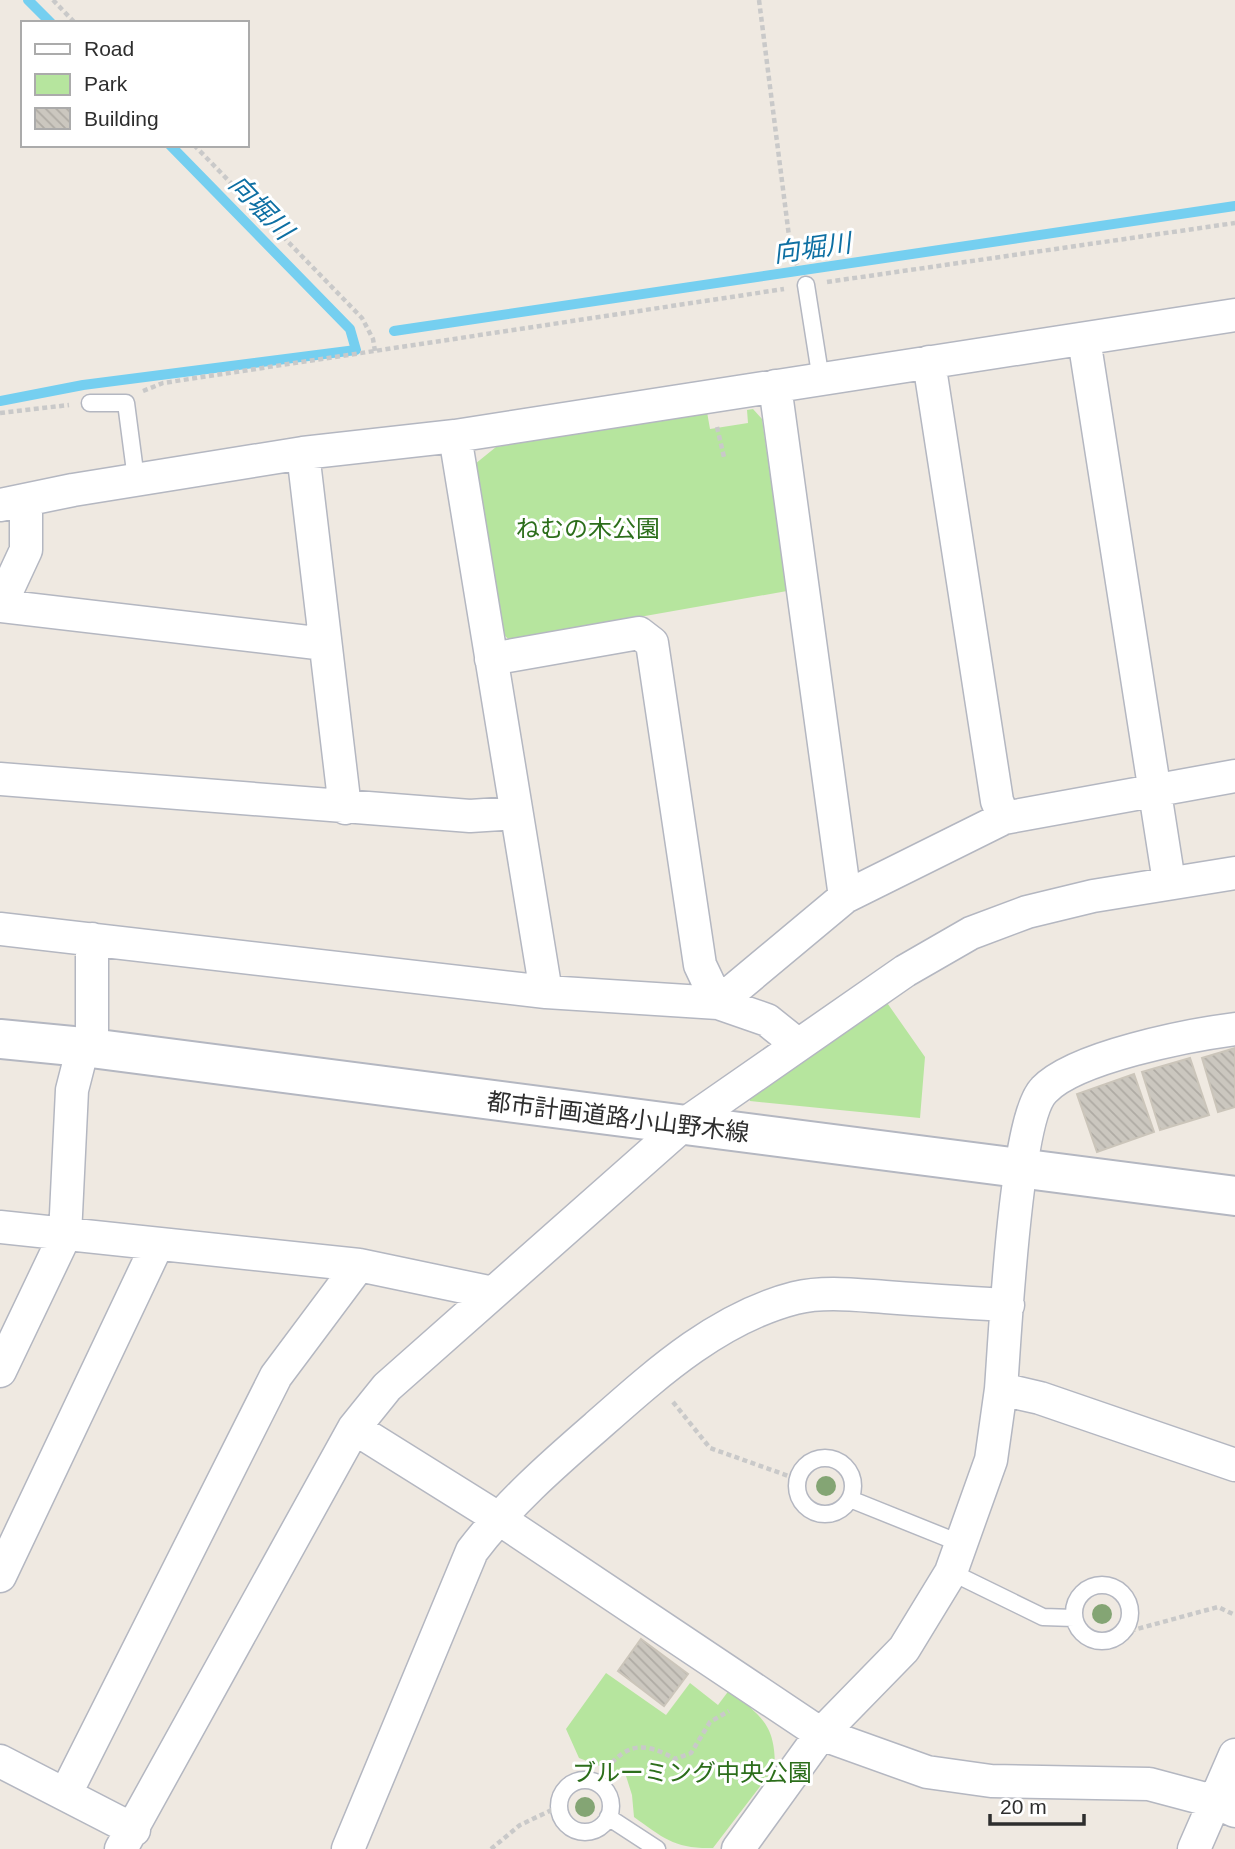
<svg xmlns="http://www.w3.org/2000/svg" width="1235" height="1849" font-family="Helvetica,'Noto Sans JP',sans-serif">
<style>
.park{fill:#b6e59e}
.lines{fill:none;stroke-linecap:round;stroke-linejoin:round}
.stream{stroke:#75cff0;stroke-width:10}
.building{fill:url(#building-back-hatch);stroke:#cbc5ba;stroke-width:2}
.service-casing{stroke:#b4b7c1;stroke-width:19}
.minor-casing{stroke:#b4b7c1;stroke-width:35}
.tertiary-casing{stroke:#b4b7c1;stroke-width:42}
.path{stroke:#c9c9c9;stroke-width:4.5;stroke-dasharray:5 3.5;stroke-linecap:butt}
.service{stroke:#fff;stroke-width:16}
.minor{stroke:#fff;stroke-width:32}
.tertiary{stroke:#fff;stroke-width:38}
.tree{fill:#84a574}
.labels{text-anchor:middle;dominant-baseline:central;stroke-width:6;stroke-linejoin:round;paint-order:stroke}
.park-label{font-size:24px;fill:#2c6e1b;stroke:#fff}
.street-label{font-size:24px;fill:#2e2e2e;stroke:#fff}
.water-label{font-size:26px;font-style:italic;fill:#0d6fa3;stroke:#fff}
</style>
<defs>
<pattern id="building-back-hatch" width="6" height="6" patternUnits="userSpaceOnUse" patternTransform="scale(1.75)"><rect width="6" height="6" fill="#cbc7bf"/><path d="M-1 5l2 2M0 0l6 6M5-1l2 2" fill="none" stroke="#afaba4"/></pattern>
</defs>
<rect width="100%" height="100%" fill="#efe9e1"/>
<path class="park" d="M753,409l9,10 25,172 -278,49 -13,-14 -21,-162 21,-17 211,-35 3,17 38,-6 -1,-13z
M883,997l42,60 -5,61 -170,-17 -2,-10z
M606,1673l60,42 24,-32 28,22 12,-16c30,29 45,32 45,78l-62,81c-38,1 -50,-10 -79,-31l-2,-22 -6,-19 -47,-18 -13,-29z"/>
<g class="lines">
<path class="stream" d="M28,0l23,23
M394,331l841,-125
M0,401l83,-16 273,-35 -6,-21 -180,-184"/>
</g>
<path class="building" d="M1235,1048v59l-17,5 -16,-54z
M1190,1058l19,57 -49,15 -18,-58z
M1134,1074l20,58 -57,20 -20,-58z
M641,1639l47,35 -24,32 -46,-35z"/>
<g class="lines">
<g class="service-casing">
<path id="service" d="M806,285l15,95
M90,403h36l10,76
M797 1486a28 28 0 1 1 56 0a28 28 0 1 1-56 0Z
M850,1499l112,45
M951,1572l92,45 31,1
M1074 1613a28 28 0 1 1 56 0a28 28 0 1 1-56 0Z
M559 1806a26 26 0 1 1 52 0a26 26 0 1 1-52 0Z
M608,1817l49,32"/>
</g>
<g class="minor-casing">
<path id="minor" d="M1084,339l85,543
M929,362l68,439 7,17
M775,386l70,511
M455,436l91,556
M303,453l42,355
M0,505l73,-15 230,-37 152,-17 780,-121
M0,606l325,38
M0,606l26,-56v-50
M491,659l148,-26 13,10 48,322 18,38 127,-106 159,-79 231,-42
M0,779l470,37 46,-3
M0,929l546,63 172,11 49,17 30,24
M1235,1029c-46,6 -160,28 -191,61 -29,29 -39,247 -43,299l39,9 195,67
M0,1227l359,38 -83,111 -210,417
M359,1265l134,28
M0,1371l65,-136 7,-145 11,-43 9,-13v-95
M354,1428l144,90 323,216 106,38 64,9 158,3 64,17 22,10
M0,1576l157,-331
M0,1761l134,69
M121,1849l233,-421 33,-41 295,-261 223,-155 66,-38 56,-21 66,-16 142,-23
M348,1849l124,-298c36,-47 79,-85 124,-124 59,-52 121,-109 199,-129 29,-7 61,-3 90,-1 41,3 82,6 123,8
M738,1849l83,-115 83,-85 47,-77 40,-112 10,-71
M1194,1849l41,-94"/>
</g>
<g class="tertiary-casing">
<path id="tertiary" d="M0,1039l83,8 1152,149"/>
</g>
<path class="path" d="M53,0l22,23
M759,0l32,252 6,13
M194,145l168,173 11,21 2,12
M827,282l408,-59
M143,391l20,-8 621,-94
M0,413l69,-8
M717,427l7,30
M673,1402l37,46 87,31
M1122,1633l96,-26 17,8
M595,1782c27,-33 40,-46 80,-23l16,-6 19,-31 19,-11
M491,1849l29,-24 38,-18"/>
<use href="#service" class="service"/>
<use href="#minor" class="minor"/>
<use href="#tertiary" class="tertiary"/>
</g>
<g class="tree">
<circle cx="826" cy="1486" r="10"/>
<circle cx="1102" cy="1614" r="10"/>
<circle cx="585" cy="1807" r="10"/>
</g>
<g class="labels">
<g class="park-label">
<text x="588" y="528">ねむの木公園</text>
<text x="692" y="1772">ブルーミング中央公園</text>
</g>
<g class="street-label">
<text transform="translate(618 1117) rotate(7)">都市計画道路小山野木線</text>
</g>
<g class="water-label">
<text transform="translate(261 207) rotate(46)">向堀川</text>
<text transform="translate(812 248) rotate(-8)">向堀川</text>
</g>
</g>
<rect x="21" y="21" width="228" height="126" fill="#ffffff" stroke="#ababab" stroke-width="2"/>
<rect x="35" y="44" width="35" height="10" fill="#ffffff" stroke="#ababab" stroke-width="2"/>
<text x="84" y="56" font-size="21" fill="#2e2e2e">Road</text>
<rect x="35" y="74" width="35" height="21" fill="#b6e59e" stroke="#ababab" stroke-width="2"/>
<text x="84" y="91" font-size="21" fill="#2e2e2e">Park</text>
<rect x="35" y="108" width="35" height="21" fill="url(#building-back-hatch)" stroke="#ababab" stroke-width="2"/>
<text x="84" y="126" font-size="21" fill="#2e2e2e">Building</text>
<path d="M990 1814v10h94v-10" fill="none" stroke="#2e2e2e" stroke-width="3.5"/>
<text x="1000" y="1814" font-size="21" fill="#2e2e2e" stroke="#ffffff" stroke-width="5" paint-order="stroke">20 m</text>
</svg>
